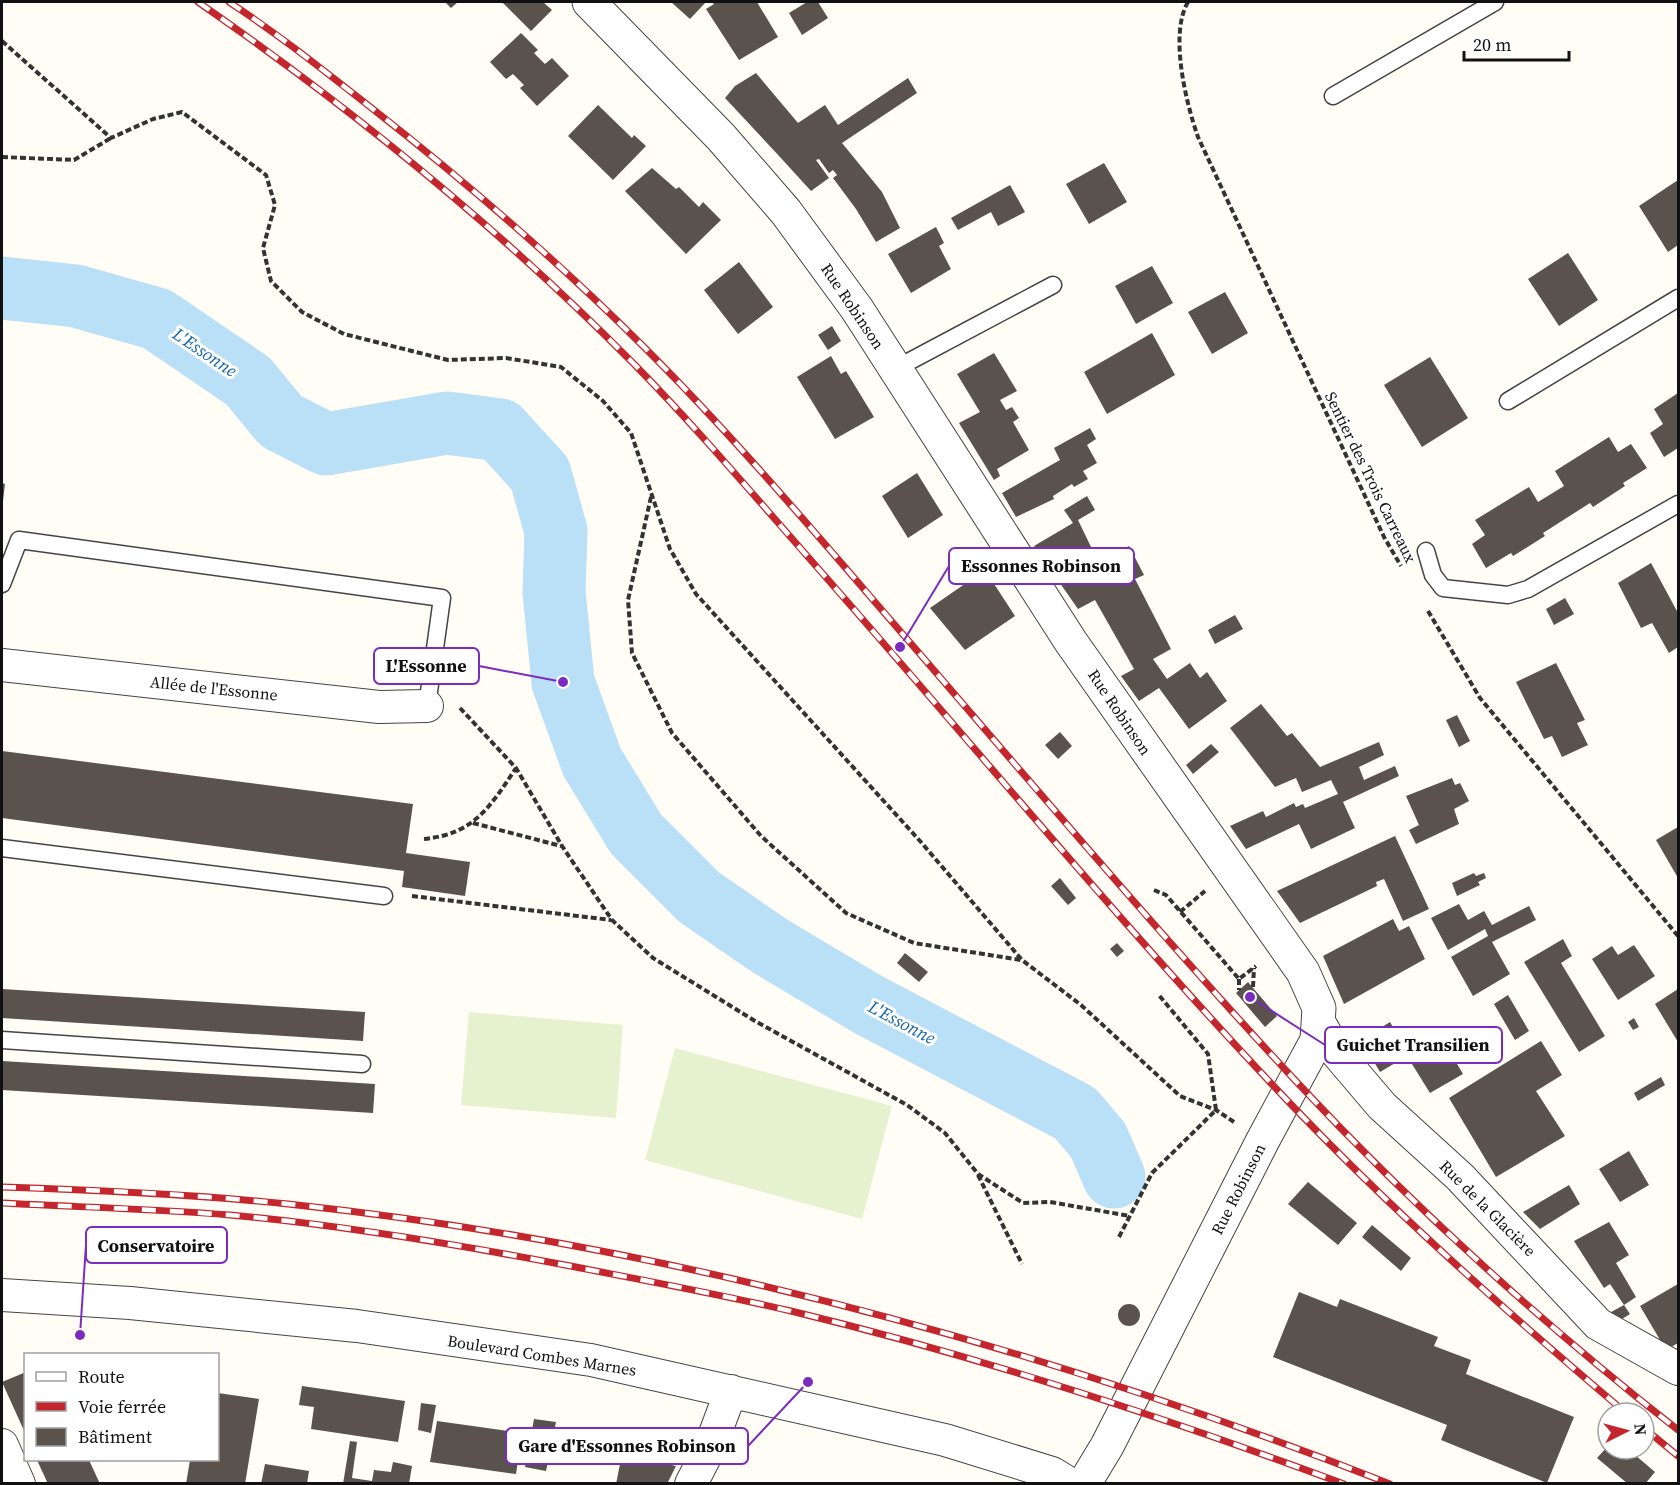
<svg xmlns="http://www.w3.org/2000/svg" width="1680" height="1485" font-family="'Source Serif 4',serif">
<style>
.pitch{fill:#e6f2cf}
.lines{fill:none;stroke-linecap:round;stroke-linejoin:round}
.river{stroke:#b9e0f7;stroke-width:63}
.building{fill:#5a524d}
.service-casing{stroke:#444;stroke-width:19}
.minor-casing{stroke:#444;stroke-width:34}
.tertiary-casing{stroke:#444;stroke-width:35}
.path{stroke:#333;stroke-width:4;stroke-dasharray:6 3;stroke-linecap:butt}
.service{stroke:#fff;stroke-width:16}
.minor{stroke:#fff;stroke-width:32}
.tertiary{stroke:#fff;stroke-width:33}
.rail-casing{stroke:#c4262e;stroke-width:7}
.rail{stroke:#fff;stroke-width:4.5;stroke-dasharray:14;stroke-linecap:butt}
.labels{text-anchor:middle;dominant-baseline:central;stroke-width:6;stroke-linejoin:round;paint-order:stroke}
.street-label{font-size:16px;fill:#111;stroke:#fff}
.water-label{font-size:18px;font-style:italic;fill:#1768a6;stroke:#fff}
.leader{fill:none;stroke:#7b2cbf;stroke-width:2}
.callout-dot{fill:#7b2cbf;stroke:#fff;stroke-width:2}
.callout{fill:#fff;stroke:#7b2cbf;stroke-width:2}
.callout-label{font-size:18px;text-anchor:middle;font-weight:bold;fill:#111}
</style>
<rect width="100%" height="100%" fill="#fffdf5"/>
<path class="pitch" d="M469,1012l154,13 -7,93 -155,-13z
M675,1048l217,58 -30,113 -217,-59z"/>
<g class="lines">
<path class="river" d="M2,288l74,8 81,23 91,62 33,40 45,23 121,-21 53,7 40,44 16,57 -2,61 9,90 29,80 44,72 63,63 71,49 99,59 206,108 23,27 16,37"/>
</g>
<path class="building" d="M445,2h13l-7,6z
M502,2h41l9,8 -21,21z
M671,2h35l-16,17z
M711,2h46l21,35 -39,23 -33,-51 8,-5z
M807,2h11l10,16 -26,17 -13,-22z
M521,33l17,17 -4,3 11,11 7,-6 17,18 -32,30 -17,-18 4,-3 -11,-11 -7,5 -16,-17z
M756,73l42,50 27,-18 13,20 70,-47 9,15 -75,50 40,49 18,36 -24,14 -20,-33 -23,-31 4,-3 -4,-5 -4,3 -10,-14 -3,1 13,18 -18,13 -31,-34 -55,-59 10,-12z
M598,105l34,33 2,-3 12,11 -33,34 -45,-44z
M1104,163l23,39 -38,22 -23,-40z
M652,168l24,21 3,-2 20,20 4,-5 18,18 -35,34 -61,-63z
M1678,180v65l-10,7 -29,-46z
M1010,185l15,27 -27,14 -7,-14 -33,18 -7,-12z
M936,227l8,16 -5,3 12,23 -40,24 -23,-39z
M1568,253l30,47 -39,26 -31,-47z
M739,262l34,45 -35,27 -34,-44z
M1152,266l21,37 -37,21 -21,-38z
M1225,292l23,41 -36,21 -24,-42z
M832,326l9,15 -13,9 -10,-15z
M1152,333l23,42 -68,39 -23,-42z
M994,353l23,38 -17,9 6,10 6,-3 7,11 -6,4 16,28 -32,19 3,7 -6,4 -35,-57 21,-11 -23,-38z
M831,356l10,18 5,-3 28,46 -39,22 -38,-62z
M1430,357l38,61 -46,29 -38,-62z
M1678,393v55l-14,9 -14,-24 13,-9 -9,-15z
M1090,428l6,11 -9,6 10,18 -14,8 5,8 -14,8 -2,-3 -19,12 1,3 -38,18 -14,-24 58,-33 -6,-12z
M1609,437l9,15 13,-8 16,24 -24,15 2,3 -32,21 -3,-4 -47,30 2,3 -32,20 -2,-3 -25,15 -14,-24 13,-9 -10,-15 54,-33 9,15 26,-16 -9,-15z
M917,473l26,42 -35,23 -26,-42z
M2,483l3,1 -2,17h-1z
M1087,496l8,14 -17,10 14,29 -27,13 7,14 57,-30 15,29 -9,4 36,70 -18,10 14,20 23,-16 10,15 7,-6 20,29 -38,28 -30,-41 -20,13 -18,-25 13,-7 -39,-69 -17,9 -44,-63 39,-23 -9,-13z
M1651,563l27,50v34l-9,6 -17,-30 -11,5 -23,-45z
M985,570l30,46 -50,34 -35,-42z
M1565,598l9,16 -20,11 -8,-16z
M1235,615l8,14 -28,15 -7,-14z
M1556,663l29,57 -8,3 11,22 -26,12 -10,-21 -8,3 -28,-57z
M1261,704l26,32 5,-3 28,34 59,-25 5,13 -25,12 5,13 31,-14 4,10 -56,26 12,26 -44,21 -12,-25 -53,25 -16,-23 33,-15 3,6 28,-14 2,4 7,-3 2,4 33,-14 -7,-14 -29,12 -6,-14 -21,9 -45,-59z
M1457,715l13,26 -11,6 -13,-27z
M1060,732l12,14 -14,13 -13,-14z
M1211,744l8,8 -26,22 -7,-9z
M2,751l411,53 -7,49 64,9 -5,34 -63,-9 2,-16 -402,-53z
M1452,778l3,7 5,-2 9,18 -15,8 5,15 -43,20 -7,-14 10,-5 -13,-29z
M1678,827v51l-22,-38z
M1395,836l34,73 -26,12 -19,-42 -8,3 1,4 -77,37 -23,-32z
M1474,873l2,3 8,-3 2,5 -8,4 2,3 -23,11 -5,-13z
M1060,878l16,20 -8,7 -17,-19z
M1459,904l9,16 16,-9 8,14 37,-19 7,14 -44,22 18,32 -37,22 -22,-39 37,-21 -3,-7 -37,21 -17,-32z
M1393,919l6,12 10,-5 16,33 -81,45 -21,-48z
M1563,939l9,17 -11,7 44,73 -26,16 -55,-90z
M1117,943l7,8 -7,6 -7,-8z
M1634,945l21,31 -37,24 -26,-41 20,-13 6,9z
M905,953l23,19 -9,10 -22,-19z
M1248,982l29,34 -12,11 -29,-34z
M2,989l363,23 -2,29 -361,-23z
M1678,989v53l-23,-38z
M1508,995l21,36 -14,9 -21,-36z
M1634,1018l5,9 -6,3 -5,-8z
M1390,1022l19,33 43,-26 7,10 -12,8 16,27 -33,19 -23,-37 -27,16 -19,-32z
M1541,1041l21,34 -26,16 29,45 -69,41 -47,-79z
M2,1061l373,23 -2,29 -371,-23z
M1661,1077l4,8 -27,16 -4,-8z
M1629,1151l20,34 -29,17 -21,-33z
M1308,1182l49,41 -19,22 -50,-41z
M1569,1185l11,19 -40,25 -17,-17z
M1609,1222l20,33 -13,8 20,34 -12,8 -14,-21 -6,4 -30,-47z
M1372,1225l39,33 -10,13 -39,-34z
M1678,1284v59l-12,7 -26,-44z
M1299,1292l38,15 3,-8 98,38 -4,9 37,14 -5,14 108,43 -27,66 -106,-43 6,-15 -174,-68z
M1118 1315a11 11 0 1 1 22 0a11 11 0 1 1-22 0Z
M1624,1305l6,9 -16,10 -14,-6z
M26,1372v63l-24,-53z
M302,1386l103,15 -7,41 -87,-13 3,-22 -15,-2z
M218,1393l41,6 -14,85h-59l4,-24h28z
M421,1403l15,2 -5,28 -13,-3z
M534,1419l22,3 -10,49 -21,-4z
M437,1421l85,12 -6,41 -86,-12z
M350,1441l7,1 -5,36 20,3 2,-11 17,2 2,-10 19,4 -3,18h-66z
M1608,1446v3h20l27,23 -10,12h-17l-31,-26z
M622,1454l54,12 -9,18h-51z
M37,1460h52l11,24h-52z
M265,1464l44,7 -2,13h-46z"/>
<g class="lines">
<g class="service-casing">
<path id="service" d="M1333,96l162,-94
M895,369l158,-84
M1508,401l170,-103
M1426,551l7,24 10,13 65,7 20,-6 150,-85
M2,584l17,-44 423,58 -15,108
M2,848l382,48
M2,1040l360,24"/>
</g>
<g class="minor-casing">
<path id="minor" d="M2,665l377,42 48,-1
M1319,1022l17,30 46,54 78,71 138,147 80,45
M2,1295l128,8 227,23 234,34 354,80 107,33 18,11
M2,1445l17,39
M691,1484l19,-37 21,-56"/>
</g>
<g class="tertiary-casing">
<path id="tertiary" d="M589,2l132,135 65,75 71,97 214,333 232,330 16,36 -2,32 -54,100 -156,306 -23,38"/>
</g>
<path class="path" d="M1188,2c-19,32 -2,101 10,135l186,400 17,29
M2,41l109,97 42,-19 29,-7 84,63 9,30 -12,43 8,33 31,31 42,22 104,26 58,-2 55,9 42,34 28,32 39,116 26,45 224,247 102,119 59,45 99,91 36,14 18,12
M2,157l72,3 37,-22
M651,497l-23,103 4,53 40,80 89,103 85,77 68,30 107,17
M1428,611l52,87 198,238
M460,708l56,60 46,78 50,74 41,38 102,63 152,84 38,28 33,41 45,29 27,-1 80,14
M473,823l88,23
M424,839c50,-5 66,-32 92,-71
M1154,890l12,5 73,84 17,-13
M412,896l199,24
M1180,912l25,-21
M1239,979v11
M1253,987l1,-19
M978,1175l44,89
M1119,1237l33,-64 64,-63 -8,-56 -50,-60"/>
<use href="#service" class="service"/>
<use href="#minor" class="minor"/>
<use href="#tertiary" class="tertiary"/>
<g class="rail-casing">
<path id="rail" d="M198,2c156,108 302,227 435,361 64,65 123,135 183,203 156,177 306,360 468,531 107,113 224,216 342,316
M229,2c49,32 94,68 140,104 97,76 190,156 277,243 92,92 176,192 261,290 127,147 253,296 386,439 118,127 249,245 385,352
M2,1187c95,3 191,7 286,17 378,40 748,141 1102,280
M2,1203c75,4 152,6 228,12 112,10 224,29 335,50 77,15 154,29 230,47 186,45 369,105 549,172
M1644,1428l34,28"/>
</g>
<use href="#rail" class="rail"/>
</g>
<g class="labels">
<g class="street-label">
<text transform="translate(853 306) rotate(56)">Rue Robinson</text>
<text transform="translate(1371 477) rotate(64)">Sentier des Trois Carreaux</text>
<text transform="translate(214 688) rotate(6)">Allée de l'Essonne</text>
<text transform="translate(1120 712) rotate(56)">Rue Robinson</text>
<text transform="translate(1238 1189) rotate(-63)">Rue Robinson</text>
<text transform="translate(1488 1208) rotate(45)">Rue de la Glacière</text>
<text transform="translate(542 1355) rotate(9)">Boulevard Combes Marnes</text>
</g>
<g class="water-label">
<text transform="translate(205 352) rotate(34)">L'Essonne</text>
<text transform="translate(902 1022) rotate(28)">L'Essonne</text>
</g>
</g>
<path class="leader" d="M900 647L949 566M563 682L479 666M1250 997L1325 1045M80 1335L86 1245M808 1382L748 1446"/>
<g class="callout-dot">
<circle cx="900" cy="647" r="6"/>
<circle cx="563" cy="682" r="6"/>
<circle cx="1250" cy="997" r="6"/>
<circle cx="80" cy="1335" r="6"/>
<circle cx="808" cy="1382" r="6"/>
</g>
<g class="callout">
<rect x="949" y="548" width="185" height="36" rx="6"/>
<rect x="374" y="648" width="105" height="36" rx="6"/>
<rect x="1325" y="1027" width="177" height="36" rx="6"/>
<rect x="86" y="1227" width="141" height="36" rx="6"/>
<rect x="506" y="1428" width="242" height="36" rx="6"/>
</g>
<g class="callout-label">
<text x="1041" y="572">Essonnes Robinson</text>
<text x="426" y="672">L'Essonne</text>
<text x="1413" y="1051">Guichet Transilien</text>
<text x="156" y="1252">Conservatoire</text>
<text x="627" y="1452">Gare d'Essonnes Robinson</text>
</g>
<rect width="1680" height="1485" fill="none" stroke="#111111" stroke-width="6"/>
<rect x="24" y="1353" width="195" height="108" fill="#ffffff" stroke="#a0a0a0" stroke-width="1.5"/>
<rect x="36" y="1372" width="30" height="9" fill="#ffffff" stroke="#a0a0a0" stroke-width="1.5"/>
<text x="78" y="1383" font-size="18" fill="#111111">Route</text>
<rect x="36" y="1402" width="30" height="9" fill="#c4262e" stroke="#a0a0a0" stroke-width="1.5"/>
<text x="78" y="1413" font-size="18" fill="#111111">Voie ferrée</text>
<rect x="36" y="1428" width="30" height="18" fill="#5a524d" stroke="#a0a0a0" stroke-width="1.5"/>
<text x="78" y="1443" font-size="18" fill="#111111">Bâtiment</text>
<g transform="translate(1626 1431) rotate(84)"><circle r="28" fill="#ffffff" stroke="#a0a0a0" stroke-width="1.5"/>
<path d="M0-4.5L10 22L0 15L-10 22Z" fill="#c4262e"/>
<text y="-9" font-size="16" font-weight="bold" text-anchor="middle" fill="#111111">N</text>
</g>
<path d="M1464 51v9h105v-9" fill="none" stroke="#111111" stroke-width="3"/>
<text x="1473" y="51" font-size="18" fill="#111111" stroke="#ffffff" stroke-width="4.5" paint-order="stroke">20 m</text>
</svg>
